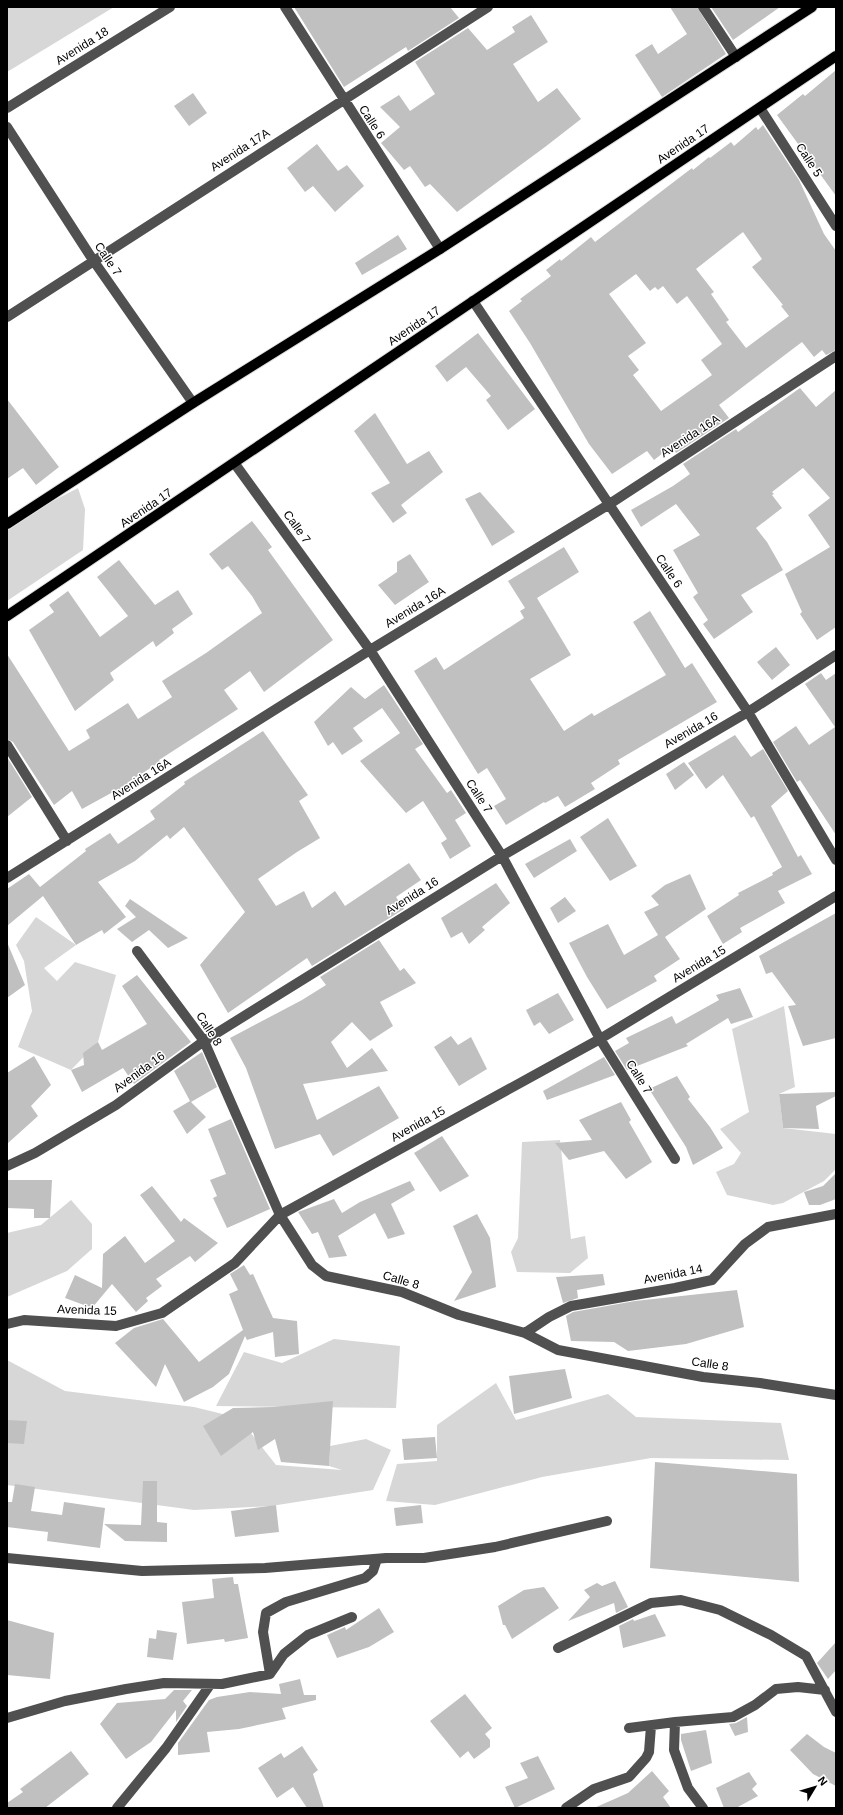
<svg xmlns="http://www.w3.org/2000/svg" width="843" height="1815" font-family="Arial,sans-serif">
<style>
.green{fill:#d7d7d7}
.building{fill:#c0c0c0;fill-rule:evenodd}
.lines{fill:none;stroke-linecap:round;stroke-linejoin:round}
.major-casing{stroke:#dbdbdb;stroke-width:12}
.minor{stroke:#505050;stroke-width:10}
.major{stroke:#000;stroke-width:10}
.labels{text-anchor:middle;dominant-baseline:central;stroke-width:3;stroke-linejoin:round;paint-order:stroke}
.street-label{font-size:12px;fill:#000;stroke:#fff}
</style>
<rect width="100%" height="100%" fill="#fff"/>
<path class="green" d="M7,7h107l-107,65z
M78,488l7,21 -2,41 -76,51v-70l46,-30z
M36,917l40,28 -32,23 13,13 18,-19 41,13 -18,67 -27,28 -53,-23 14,-36 -8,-50 -8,-16z
M784,1006l11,81 -16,7 4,34 53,6v35l-12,12 -41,22 -10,2 -46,-10 -11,-23 18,-8 7,-11 -21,-24 29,-17 -17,-83z
M560,1140l11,99 14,-3 3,22 -18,15 -53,-1 -6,-20 7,-14 4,-96z
M71,1200l21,24v25l-25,22 -60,26v-64l34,-8z
M334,1339l66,7 -4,62 -180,-2 28,-54 38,11z
M7,1360l58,31 129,16 45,11 37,47 66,5 -13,-4 1,-20 36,-7 25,11 -18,40 -102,16 -77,4 -187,-25z
M496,1383l20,37 92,-26 28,23 145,6 8,37 -138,-2 -109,19 -107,28 -49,-4 11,-37 40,-3v-36z"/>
<path class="building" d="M294,7h156l9,11 -51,33 -2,-4 -62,40z
M670,7h27l29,47 -64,43 -27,-42 17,-11 6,10 29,-20z
M711,7h69l-47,33z
M531,15l17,27 -35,22 25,38 19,-14 24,31 -36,28 -88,65 -27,-28 -5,3 -15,-21 -6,4 -23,-27 19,-16 -20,-20 19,-12 11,16 25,-17 -20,-32 53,-34 19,22 28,-18 -3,-5z
M836,70v126l-59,-81 26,-21 2,2z
M193,93l14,20 -18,13 -15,-20z
M763,125l36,55 25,54 12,17v99l-10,5 -4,-5 -8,7 -12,-15 -83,63 10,13 -53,35 -4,-7 -18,14 -7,-9 -35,23 -23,-30 -59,-101 -21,-32 13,-10 -2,-2 31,-23 -5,-6 14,-11 1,2 30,-24 4,5 97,-74 1,2 16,-13 1,1 21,-16 3,4 22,-19 2,3zM743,232l19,27 -10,8 31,38 -2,1 8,10 -43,32 -20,-26 3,-2 -18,-26 3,-2 -18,-23zM636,274l14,17 5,-4 3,3 5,-4 14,18 10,-8 35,48 -21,16 11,15 -51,36 -28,-36 6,-5 -11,-14 18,-13 -37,-49z
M317,144l21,27 9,-6 17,21 -29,26 -22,-26 -8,6 -18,-24z
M398,235l9,14 -45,26 -7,-12z
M478,333l57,76 -27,21 -22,-30 5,-4 -25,-29 -19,15 -12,-16z
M800,388l16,19 20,-17v237l-19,13 -17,-26 2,-2 -17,-38 45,-27 -22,-32 22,-17 -27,-30 -31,24 2,2 -2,1 10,13 -26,20 11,14 16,28 -42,25 12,17 -39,27 -11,-15 5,-4 -15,-23 5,-4 -25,-43 27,-15 -24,-31 -35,23 -10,-17 42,-24 17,-12 -7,-10 53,-35 2,3z
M7,399l52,68 -23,18 -13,-17 -16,11z
M375,413l32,51 22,-13 14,21 -42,33 6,8 -14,10 -22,-30 19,-10 -36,-52z
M480,492l35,40 -23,14 -27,-47z
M252,521l20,26 -4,3 65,90 -69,52 -14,-21 -26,19 14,19 -79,51 1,2 -33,21 8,6 -18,8 -4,-5 -31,17 -10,-18 -18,14 -41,-63 -6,-3v-85l62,97 21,-13 -4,-8 42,-27 10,16 34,-22 -10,-16 44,-28 56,-40 -10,-17 -24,-30 -6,4 -13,-16z
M564,547l15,25 -42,26 34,57 -41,24 34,52 28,-18 2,3 72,-41 -33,-53 17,-11 35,57 7,-5 25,39 -99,58 2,4 -29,19 4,6 -30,18 -7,-11 -13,7 -1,-1 -38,23 -12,-19 12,-7 -19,-31 -9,6 -64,-103 22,-14 8,13 80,-52 -4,-7 5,-3 -17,-27z
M410,554l19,28 -34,23 -17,-20 19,-13v-10z
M119,560l36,45 23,-15 15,24 -21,15 2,4 -18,14 -3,-6 -43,32 4,7 -39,31 -46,-81 25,-18 -5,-7 19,-14 32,46 28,-21 -31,-39z
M776,647l14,18 -18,15 -15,-18z
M821,673l5,7 10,-7v162l-36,-55 -3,2 -24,-40 23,-16 13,19 26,-18 -30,-43z
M384,685l39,59 -8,5 32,44 4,-3 15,23 -11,7 16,26 -21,13 -9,-16 6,-4 -24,-38 -17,12 -46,-52 40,-28 -18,-25 -29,20 10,13 -21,14 -9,-13 -5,4 -14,-24 37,-35 14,12z
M263,731l45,64 -9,6 21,37 -23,14 -39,27 18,27 28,-15 8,17 23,-17 10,15 64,-43 12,17 -25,17 8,12 -92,57 -5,-8 -79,55 -28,-48 45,-53 -61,-85 -14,12 -3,-4 -32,26 -37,21 28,35 -22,17 -2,-4 -26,15 -33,-49 -36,30v-37l22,-15 11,13 46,-36 -1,-2 25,-16 8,11 37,-25 -5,-8 35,-27 -1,-2z
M735,735l16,22 12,-8 25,42 -17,15 27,51 3,-2 11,19 -34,17 7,12 -45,25 2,4 -19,12 -16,-28 32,-21 -1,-2 35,-18 -1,-2 10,-6 -28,-51 -3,2 -28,-43 -17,14 -18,-26z
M7,757l25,40 -25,20z
M684,762l10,13 -19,15 -9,-16z
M608,818l29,48 -27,15 -30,-44z
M570,839l7,12 -43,27 -9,-14z
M690,874l16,35 -41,28 15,22 -26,17 3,5 -50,28 -20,-32 -18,-34 39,-19 16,31 34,-20 -14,-23 15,-7 -8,-9 14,-11z
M496,883l14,20 -28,24 3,3 -16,14 -7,-12 -11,6 -10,-20z
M565,897l11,14 -18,12 -8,-15z
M130,899l58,39 -20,10 -19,-18 -17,12 -15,-13 19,-12 -11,-11z
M836,913v125l-33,8 -15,-40 8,-1 -24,-33 -6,2 -7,-18z
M379,940l21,31 4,-3 12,15 -36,19 13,24 -23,15 -18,-19 -21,20 16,26 25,-20 16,23 -85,13 14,36 62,-34 20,32 -66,38 -13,-22 -45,15 -29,-81 -16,-30 72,-38 24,-15 -6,-8z
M7,942l18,43 -18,13z
M137,975l54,67 -57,42 -11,-16 -41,24 -11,-22 13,-5 -1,-12 15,-11 4,8 45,-26 -25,-38z
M740,988l13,29 -22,7 -3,-6 -42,26 2,2 -61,24 -12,-19 14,-8 -3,-5 46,-22 4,8 43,-24 -3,-5z
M558,993l16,27 -25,14 -9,-12 -6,4 -8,-16z
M451,1036l7,9 13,-8 16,32 -28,17 -25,-39z
M202,1052l15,35 -26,15 15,15 -19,17 -14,-23 17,-10 -16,-30z
M34,1056l17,29 -20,21 7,10 -31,28v-71z
M604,1057l11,18 -68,25 -4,-9z
M677,1076l13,21 -2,2 22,28 13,21 -30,17 -7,-18 -37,-58z
M836,1092v4l-20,10 3,23 -36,-1 -4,-34z
M621,1102l10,18 -2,2 23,40 -26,17 -22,-28 -35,9 -14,-17 37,-3 -13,-20z
M231,1119l39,90 -43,19 -14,-30 4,-2 -7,-16 16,-6 -18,-45z
M442,1136l27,40 -29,16 -26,-39z
M836,1173v26l-16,6h-11l-5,-13 19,-6z
M7,1180h45l-2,38h-16v-9l-27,-1z
M410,1181l5,9 -24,14 14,30 -17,5 -13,-26 -37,23 9,20 -18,2 -11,-26 -6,2 -14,-22 36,-13 8,14 18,-11z
M152,1186l29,36 3,-4 34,25 -23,19 -5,-6 -34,23 6,7 -16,12 2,3 -12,11 -24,-28 -20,24 -27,-10 10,-23 27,13 1,-34 22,-18 20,27 30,-22 -35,-46z
M477,1214l13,24 6,49 -42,14 18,-29 -19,-46z
M244,1265l6,10 3,-1 20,44 24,3 2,33 -24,3 -2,-25 -26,8 -2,-4 -16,38 -16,13 -29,15 -19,-38 -9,23 -41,-44 19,-15 29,-9 36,43 44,-32 -14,-36 9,-4 -8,-16z
M603,1274l2,11 -28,5 1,8 -15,5 -7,-26z
M737,1290l7,37 -58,17 -58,7 -14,-9 -43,-1 -5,-25 7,-4 62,-11z
M565,1369l7,29 -58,16 -5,-38z
M333,1401l-4,65 -48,-4 -6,-23 -17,11 -5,-18 -32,24 -18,-30 30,-18 40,-1z
M7,1420l20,1 -3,23 -17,-1z
M435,1437l2,21 -33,2 -2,-21z
M655,1462l142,12 2,108 -149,-14z
M143,1481h14v41l10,1v19l-42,-1 -21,-17 37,1z
M15,1484l20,3 -4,24 31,4 2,-13 41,6 -5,40 -53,-7 1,-9 -41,-5v-25h5z
M276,1505l3,27 -44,5 -4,-26z
M421,1505l2,18 -27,3 -2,-18z
M233,1577l1,7h4l10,54 -23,4 -1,-3 -37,5 -5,-42 32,-4 -2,-19z
M615,1581l13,26 -12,6 -2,-10 -46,18 22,-24 -6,-7 13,-7 5,3z
M544,1587l15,21 -47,31 -7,-14h-2l-5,-19 26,-16z
M379,1608l15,24 -25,15 -32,11 -10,-23 18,-8 1,3z
M655,1614l11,22 -43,12 -4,-22 14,-7 1,2z
M7,1620l47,13 -4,46 -43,-4z
M157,1630l20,3 -4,27 -26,-3 2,-19 7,1z
M836,1642v28l-8,9 -11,-16z
M300,1679l4,16h12v5l-34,8 4,11 -47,10 -32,3 3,20 -32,3v-12l31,-43 8,-3 33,-5 31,2 -2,-10z
M174,1690h18l-9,11 4,5 -11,16v-12l-25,32 -25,17 -26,-35 17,-21 48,-4z
M465,1694l27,34 -7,6 5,6v7l-16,12 -6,-8 -8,7 -30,-37z
M747,1717l1,15 -13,4 -6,-12 7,-1z
M706,1730l6,33 -21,8 -10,-31v-6z
M807,1734l17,13 12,6v33l-23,-12 -23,-24z
M302,1746l16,24 -5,4 11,34h-17l-14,-21 -16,11 -19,-30 23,-15 3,5z
M71,1751l18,23 -44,34h-38v-5l16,-11 -3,-3z
M538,1756l17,33 -40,19 -10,-21 23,-9 -8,-15z
M652,1771l17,20 -6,6 8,11h-77l34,-15z
M749,1772l8,12 -5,5 6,7 -22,12h-12l-8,-20z"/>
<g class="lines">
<g class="major-casing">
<path id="major" d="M7,524l186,-121 247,-154 372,-242
M7,616l829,-560"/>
</g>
<path class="minor" d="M285,7l155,242
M703,7l33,50
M7,108l163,-101
M760,108l76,118
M7,127l86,133 100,143
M473,301l275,411 88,148
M7,317l481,-310
M235,464l135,186 132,206 98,183 75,120
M7,745l60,96
M7,878l363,-228 238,-145 228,-149
M137,951l67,90 76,174 32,50 14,11 76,16 57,23 66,18 33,17 145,27 57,6 76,12
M7,1166l28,-13 81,-48 88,-64 298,-185 246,-144 88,-57
M7,1324l17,-4 92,6 46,-13 73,-50 45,-48 320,-176 236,-143
M525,1333l24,-16 22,-11 104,-18 37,-8 33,-36 23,-17 68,-13
M7,1558l135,13 123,-3 121,-10h38l71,-11 112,-26
M558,1648l93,-45 30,-3 39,10 51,25 35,21 30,56
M270,1674l-7,-42 3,-19 20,-11 79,-24 8,-7 4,-12
M7,1718l58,-17 61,-12 38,-6 58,1 48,-10 14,-20 24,-19 44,-18
M675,1722l-1,28 14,38 15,20
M629,1728l46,-6 58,-5 22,-12 21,-16 22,-2 27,3
M117,1808l49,-60 44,-63
M566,1808l28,-19 35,-12 17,-19 3,-6 2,-26"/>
<use href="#major" class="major"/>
</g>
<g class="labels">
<g class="street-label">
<text transform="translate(82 46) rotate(-32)">Avenida 18</text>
<text transform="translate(372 122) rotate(57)">Calle 6</text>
<text transform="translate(683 144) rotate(-34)">Avenida 17</text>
<text transform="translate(240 150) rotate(-33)">Avenida 17A</text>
<text transform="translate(809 160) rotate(57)">Calle 5</text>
<text transform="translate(108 259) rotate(56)">Calle 7</text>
<text transform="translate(414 326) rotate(-34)">Avenida 17</text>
<text transform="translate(690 436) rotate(-33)">Avenida 16A</text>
<text transform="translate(146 508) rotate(-34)">Avenida 17</text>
<text transform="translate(297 527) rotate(54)">Calle 7</text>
<text transform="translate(669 571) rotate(56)">Calle 6</text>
<text transform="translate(415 607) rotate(-31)">Avenida 16A</text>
<text transform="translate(691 730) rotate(-30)">Avenida 16</text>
<text transform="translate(141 779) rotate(-32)">Avenida 16A</text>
<text transform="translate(479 796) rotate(57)">Calle 7</text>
<text transform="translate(412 896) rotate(-32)">Avenida 16</text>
<text transform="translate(699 964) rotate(-31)">Avenida 15</text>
<text transform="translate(209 1029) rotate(58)">Calle 8</text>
<text transform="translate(139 1072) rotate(-36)">Avenida 16</text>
<text transform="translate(639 1077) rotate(58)">Calle 7</text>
<text transform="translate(418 1124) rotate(-29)">Avenida 15</text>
<text transform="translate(673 1274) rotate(-11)">Avenida 14</text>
<text transform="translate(401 1280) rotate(16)">Calle 8</text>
<text transform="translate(87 1310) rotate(2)">Avenida 15</text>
<text transform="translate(710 1364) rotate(8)">Calle 8</text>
</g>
</g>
<rect width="843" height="1815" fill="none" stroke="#000000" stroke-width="16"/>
<g transform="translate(815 1787) rotate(52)" stroke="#ffffff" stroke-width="3" paint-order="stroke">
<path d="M0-3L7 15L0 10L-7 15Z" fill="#000000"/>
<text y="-6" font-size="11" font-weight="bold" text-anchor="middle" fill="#000000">N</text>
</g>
</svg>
